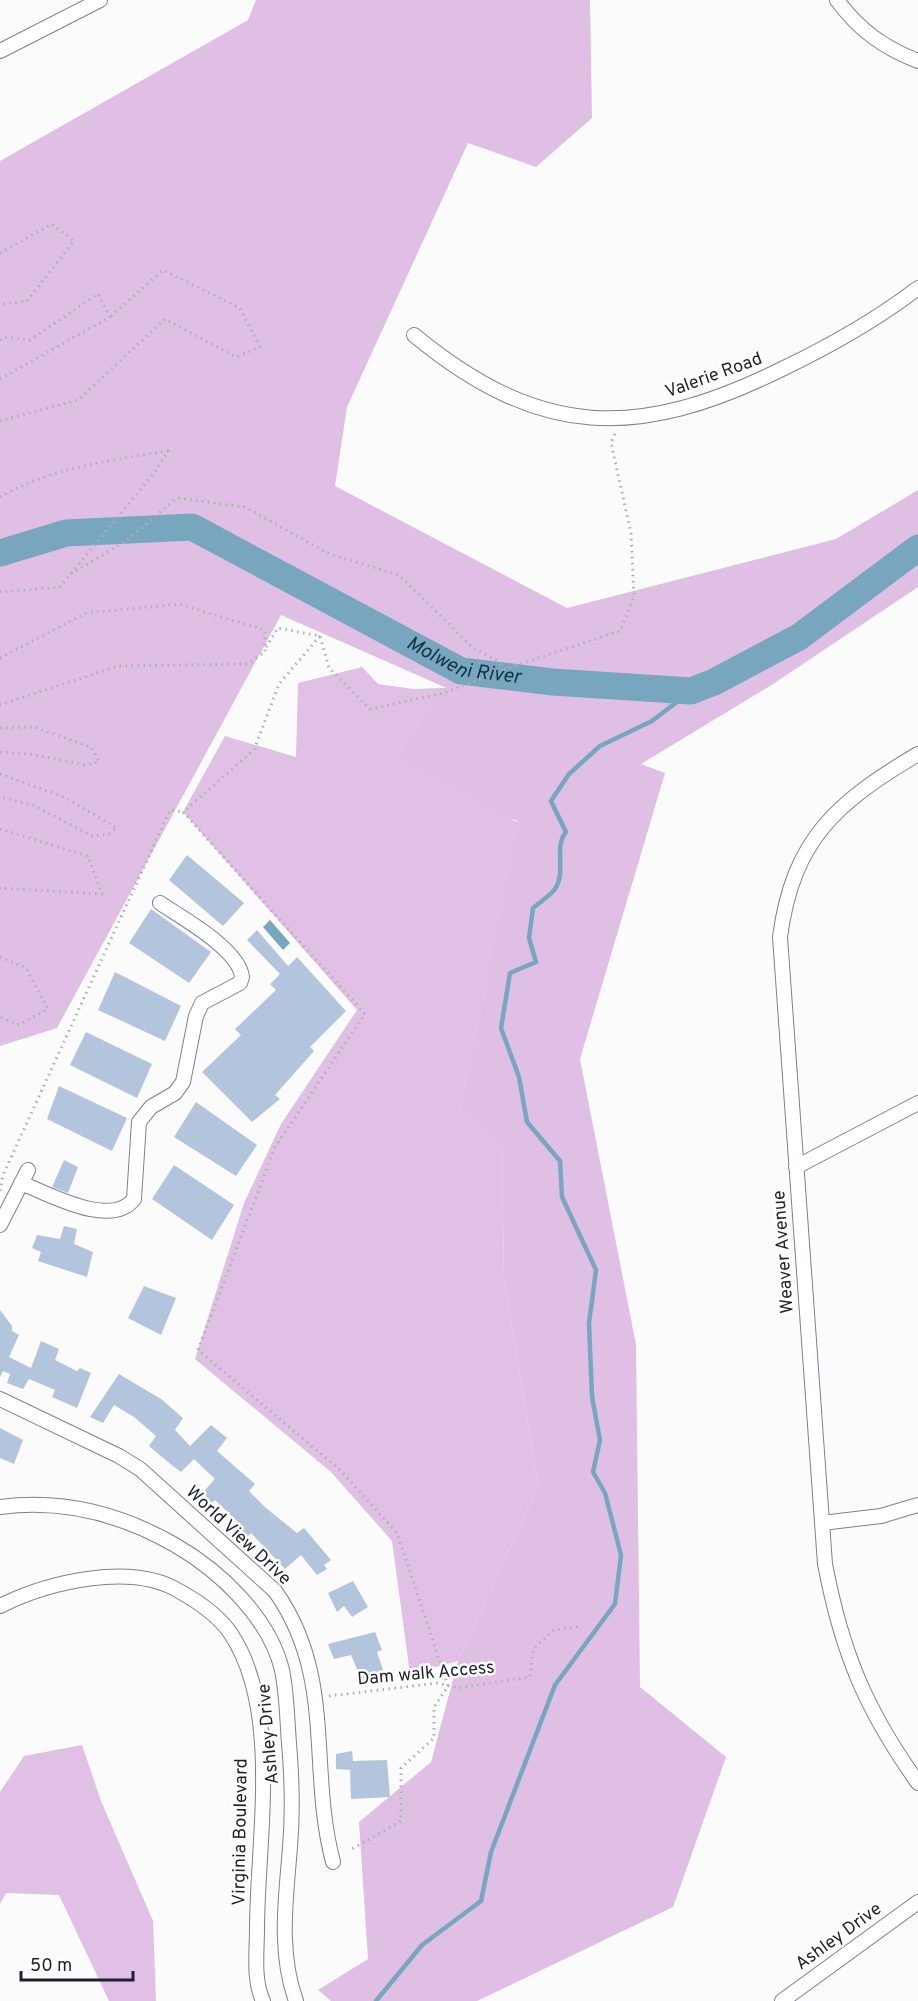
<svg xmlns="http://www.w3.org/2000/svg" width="918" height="2001" font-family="Overpass,sans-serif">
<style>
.green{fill:#e0c0e4}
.forest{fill:#dfbfe4}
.water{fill:#79a6bf}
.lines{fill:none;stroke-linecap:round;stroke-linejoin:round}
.stream{stroke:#79a6bf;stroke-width:4.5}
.river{stroke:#79a6bf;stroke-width:27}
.building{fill:#b3c5dd}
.street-casing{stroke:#7c809a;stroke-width:16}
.path{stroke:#aeafb3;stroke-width:3;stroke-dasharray:1.5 4.5;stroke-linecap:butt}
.street{stroke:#fff;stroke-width:14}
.labels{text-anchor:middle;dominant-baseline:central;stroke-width:5;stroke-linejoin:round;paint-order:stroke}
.street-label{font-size:18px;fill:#1f212c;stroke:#fff}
.water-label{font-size:20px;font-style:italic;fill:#0d3547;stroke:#fff}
</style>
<rect width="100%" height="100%" fill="#fbfbfb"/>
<path class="green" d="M362,667l16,17 36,5 84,-3 37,122 -23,12 10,3 -62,285 42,35 2,135 34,209 -80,174 -48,13 -18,-133 -61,-69 -136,-113 49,-156 37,-79 76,-114 -174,-198 42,-76 71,21 2,-74z
M82,1745l19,56 52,120 3,80h-47l-50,-106 -53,-2 -6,11v-112l24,-36z"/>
<path class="forest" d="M256,0h334l2,118 -56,49 -68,-24 -121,264 -12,79 232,122 269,-69 82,-49v97l-145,97 -132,80 24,9 -85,286 56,286 4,342 86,70 -53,150 -196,94h-146l-13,-11 50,-31 -9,-137 72,-60 27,-101 80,-174 -34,-209 -2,-134 -42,-36 61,-285 -123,-65 46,-65 66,23 -229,-101 -224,413 -57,18v-885l248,-141z"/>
<path class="water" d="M270,920l20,23 -7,7 -20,-23z"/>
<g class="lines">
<path class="stream" d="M376,2001l46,-56 59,-44 10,-49 64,-167 60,-81 6,-49 -16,-62 -12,-21 7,-32 -8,-43 -3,-74 7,-53 -34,-73 -2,-36 -33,-39 -8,-45 -18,-49 9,-55 26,-11 -7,-24 4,-30c7,-6 17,-12 22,-19 12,-18 -2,-41 11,-57l-15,-31 18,-27 31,-28 52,-25 39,-30"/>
<path class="river" id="s1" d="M0,553l66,-20 126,-6 269,144 92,11 138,9 23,-9 85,-45 119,-89"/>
</g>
<path class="building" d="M187,855l57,48 -21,23 -54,-46z
M151,909l60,43 -22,31 -60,-40z
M257,930l31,36 9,-9 49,54 -36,36 4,4 -39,44 5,4 -28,23 -50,-50 39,-37 -6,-6 41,-39 -6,-6 10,-10 -33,-34z
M115,972l66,34 -16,35 -67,-31z
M86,1032l66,32 -15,34 -67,-33z
M59,1086l68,32 -15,33 -65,-32z
M196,1102l61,43 -21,31 -62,-39z
M64,1160l14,7 -10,26 -16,-6z
M174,1165l60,40 -22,35 -60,-41z
M64,1226l13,3 -3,15 19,8 -6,25 -49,-16 3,-9 -9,-4 5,-13 23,4z
M144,1286l32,12 -15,37 -33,-17z
M0,1310l12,16v5l7,4 -10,22 22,11 10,-27 18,8 -4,11 22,11 3,-3 11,5 -14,35 -25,-11 3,-7 -26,-11 -6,10 -16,-6 3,-9 -7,-3 -3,6z
M119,1374l42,25 22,19 -8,12 15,16 21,-21 16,13 -10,13 38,33 -6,7 17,17 31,25 7,-5 27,32 -7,5 3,4 -10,6 -16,-20 -16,14 -34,-36 -7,7 -15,-11 8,-8 -22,-21 -9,11 -11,-10 20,-22 -21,-20 -13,13 -8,-6 -24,-20 7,-10 -22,-19 -20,-12 -11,18 -13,-6z
M0,1428l23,12 -9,24 -14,-6z
M353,1581l15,26 -16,10 -8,-11 -7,6 -9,-19z
M375,1632l7,18 -5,2 7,21 -22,8 -11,-26 -17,4 -6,-15z
M352,1751l1,10 34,-1 3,37 -39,2 -1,-29 -14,-1v-15z"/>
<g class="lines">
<g class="street-casing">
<path id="street" d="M837,0c22,30 47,48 81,61
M0,51l100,-51
M414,335c126,104 224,105 368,34 48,-23 94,-49 136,-81
M918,754c-81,48 -125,85 -138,183l45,627c17,89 41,146 93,219
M796,1167l122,-64
M21,1183c28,11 90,46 113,16l5,-77 12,-15 24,-14 8,-11 13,-66 6,-13 38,-20 2,-6c-3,-28 -60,-59 -82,-74
M0,1225l28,-55
M0,1399l119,57 21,13 135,122c61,86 33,176 58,271
M0,1507c62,-8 121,7 175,38 45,26 94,72 107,125 5,24 5,49 7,73 3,35 4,69 1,104 -4,52 -12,104 6,154
M822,1523l59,-7 37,-11
M0,1606c48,-24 131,-44 179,-15 20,11 40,25 52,43 51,77 26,207 26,295 0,23 -4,50 6,72
M782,2001l136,-99"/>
</g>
<path class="path" d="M0,253l52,-29 22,17 -47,60 -27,3
M0,340l5,-3 25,3 68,-46 12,23 -110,62
M0,421l78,-21 87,-81 71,38 24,-10 -20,-39 -77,-38 -53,47
M0,497c50,-29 112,-37 168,-46l-13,21 -95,115 -60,5
M71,574l55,-33 51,-43 68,9 84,47 70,21 74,73 22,11 10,10 115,-38 14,-34 -3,-64 -20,-90 5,-12
M320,636l-41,48 -25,66 -71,62 182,202 -90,133 -77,203 142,120 57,63 51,153 -14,21v31l-33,30v53l-49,28
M266,647l12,-19 42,8 9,32 41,41 74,-16 61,-24
M0,658l86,-45 93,-9 86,26v22l-18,12 -129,2 -118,39
M0,728l34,-1 57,20 8,15 -14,3 -55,-11 -30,-2
M0,774l64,23 53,31 -8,6 -17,2 -59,-31 -33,-8
M0,829l88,27 14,38 -102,-6
M0,957l26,11 22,41 -29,16 -19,-8
M0,1191l3,-16 167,-365 13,2
M329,1696l109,-13 19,5 73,-11 3,-28 21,-19 27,-4"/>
<use href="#street" class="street"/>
</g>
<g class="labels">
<g class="street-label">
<text transform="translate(714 376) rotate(-20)">Valerie Road</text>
<text transform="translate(784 1252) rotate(-94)">Weaver Avenue</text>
<text transform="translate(238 1536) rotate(43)">World View Drive</text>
<text transform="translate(426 1674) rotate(-5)">Dam walk Access</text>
<text transform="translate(269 1734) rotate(-95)">Ashley Drive</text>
<text transform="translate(241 1832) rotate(-89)">Virginia Boulevard</text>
<text transform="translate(839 1937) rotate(-36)">Ashley Drive</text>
</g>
<g class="water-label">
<text stroke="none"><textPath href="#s1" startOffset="500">Molweni River</textPath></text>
</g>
</g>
<path d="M21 1971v9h112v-9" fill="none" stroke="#1f212c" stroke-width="3"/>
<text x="30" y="1971" font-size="18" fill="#1f212c" stroke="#ffffff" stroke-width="4.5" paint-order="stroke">50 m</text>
</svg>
